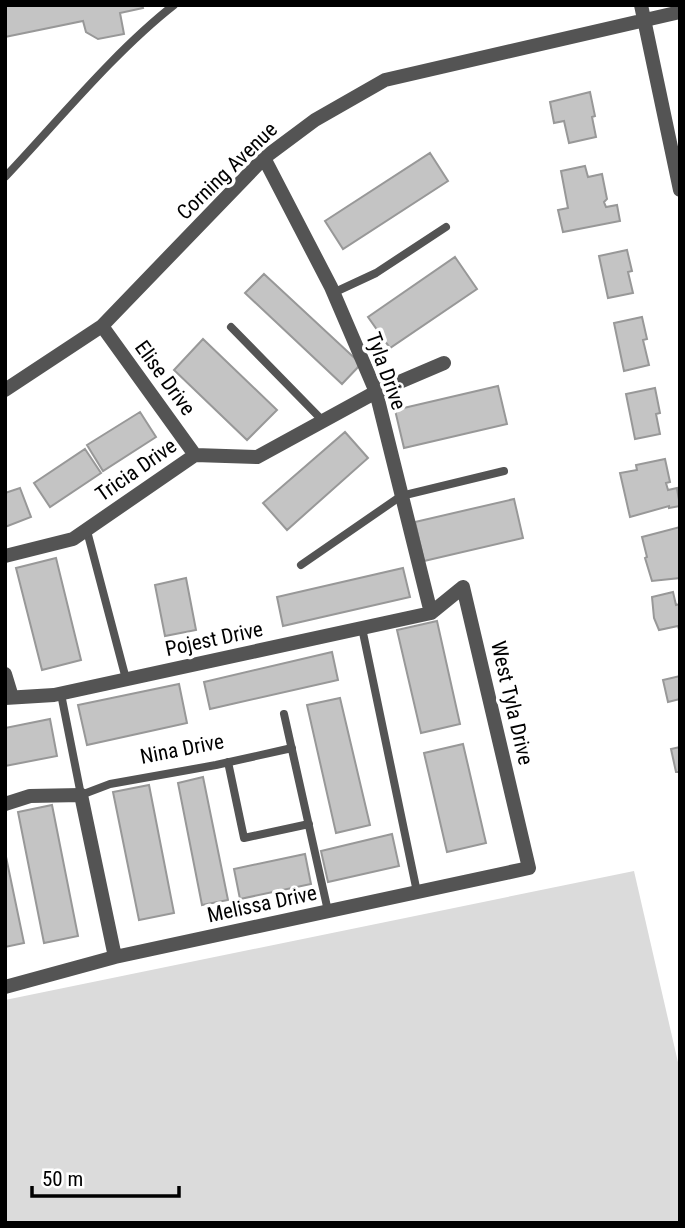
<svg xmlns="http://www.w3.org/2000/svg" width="685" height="1228" font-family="'Roboto Condensed',sans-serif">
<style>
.green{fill:#dbdbdb}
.building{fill:#c4c4c4;stroke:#989898;stroke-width:2}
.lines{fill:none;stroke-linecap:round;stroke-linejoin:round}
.service{stroke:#545454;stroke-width:8}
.minor{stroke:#545454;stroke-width:14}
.labels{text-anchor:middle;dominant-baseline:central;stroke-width:7;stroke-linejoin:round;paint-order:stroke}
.street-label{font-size:21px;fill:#000;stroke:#fff}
</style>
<rect width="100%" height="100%" fill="#fff"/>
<path class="green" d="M634,871l46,200v152h-675v-223z"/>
<path class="building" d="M5,5h137l1,3 -23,5 4,21 -26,5 -12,-7 -3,-11 -78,16z
M590,92l5,24 -3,1 4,20 -27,6 -5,-22 -10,2 -4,-21z
M430,153l18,28 -105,68 -18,-28z
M585,166l3,11 14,-3 5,25 -3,3 2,5 11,-2 3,16 -57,11 -5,-22 10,-2 -7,-37z
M627,250l5,21 -4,1 5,21 -25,5 -9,-42z
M455,257l22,32 -87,59 -22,-31z
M264,274l97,90 -19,20 -97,-91z
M642,317l5,22 -4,1 6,25 -25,6 -10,-48z
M203,339l74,71 -30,30 -73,-70z
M498,386l9,38 -103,24 -9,-38z
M655,388l5,25 -4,1 4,20 -25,5 -9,-45z
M140,412l16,25 -53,34 -16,-26z
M345,432l23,26 -81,72 -24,-27z
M85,449l16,24 -51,34 -16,-24z
M665,459l5,23 -4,1 2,7 9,-2 3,18 -11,2v-2l-39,11 -10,-44 17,-3 -1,-5z
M20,488l11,29 -26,10v-34z
M514,499l9,39 -99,23 -9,-39z
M680,527v51l-28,3 -7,-23 2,-1 -5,-20z
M56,558l25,102 -39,10 -26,-102z
M403,568l7,29 -127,29 -6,-29z
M186,578l10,52 -31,6 -10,-51z
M673,592l3,13 4,-1v29l-2,-7 -19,4 -5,-12 -2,-21z
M437,621l23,103 -39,9 -24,-103z
M332,652l6,28 -128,29 -6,-27z
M680,676v23l-12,3 -5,-22z
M179,684l8,39 -100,22 -9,-40z
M340,698l30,127 -34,8 -29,-128z
M50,719l7,37 -52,10v-38z
M463,744l23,99 -39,9 -23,-99z
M680,747v25h-4l-5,-23z
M203,777l25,123 -26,5 -24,-122z
M149,785l25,128 -35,7 -26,-128z
M52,805l26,131 -34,7 -26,-131z
M392,834l7,32 -71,16 -7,-31z
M5,852l19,91 -19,4z
M305,854l6,30 -71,15 -6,-30z"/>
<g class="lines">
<path class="service" d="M5,177c53,-56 109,-125 169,-172
M333,293l43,-20 70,-46
M231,327l92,94
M87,531l39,148
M301,565l100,-69 103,-25
M362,628l55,264
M61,694l20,101 29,-11 106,-19 76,-17
M284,714l44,197
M228,762l16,76 65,-14"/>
<path class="minor" d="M641,5l39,185
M264,158l67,129 45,105 55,221
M102,326l93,129
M5,390l97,-64 162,-168 51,-38 70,-40 295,-68
M5,556l68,-17 122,-84 62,2 119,-65 68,-29
M5,674l7,23
M5,698l49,-3 377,-82 32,-26 66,281 -414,89 -110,30
M5,804l25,-8 51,-1 34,162"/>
</g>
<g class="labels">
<g class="street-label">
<text transform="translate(227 171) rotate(-44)">Corning Avenue</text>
<text transform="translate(386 371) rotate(70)">Tyla Drive</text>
<text transform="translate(165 378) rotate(54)">Elise Drive</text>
<text transform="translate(136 470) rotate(-35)">Tricia Drive</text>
<text transform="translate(214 639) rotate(-12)">Pojest Drive</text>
<text transform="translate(512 703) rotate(77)">West Tyla Drive</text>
<text transform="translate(182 749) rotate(-11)">Nina Drive</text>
<text transform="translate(262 904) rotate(-12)">Melissa Drive</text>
</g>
</g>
<rect width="685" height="1228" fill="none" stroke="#000000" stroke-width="14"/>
<path d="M32 1186v10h147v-10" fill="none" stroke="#000000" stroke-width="3.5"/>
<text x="42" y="1186" font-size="21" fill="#000000" stroke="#ffffff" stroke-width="5" paint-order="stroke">50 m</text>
</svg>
